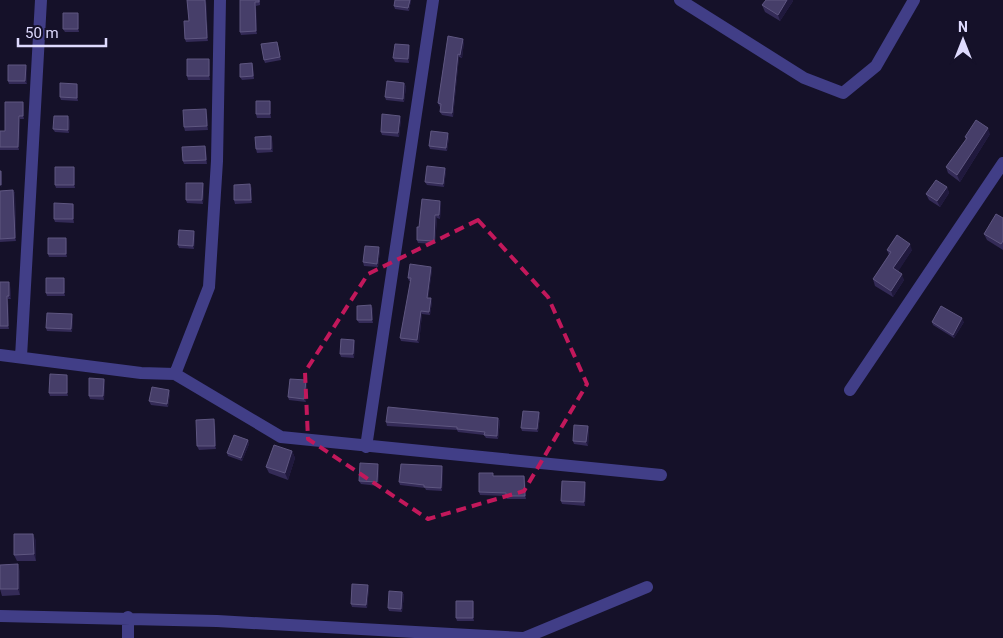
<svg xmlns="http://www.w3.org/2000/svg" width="1003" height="638" font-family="Roboto,sans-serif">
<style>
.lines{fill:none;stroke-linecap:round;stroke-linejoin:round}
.minor{stroke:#413e87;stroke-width:12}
.wall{fill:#342b57}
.shaded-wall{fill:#20193d}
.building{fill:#463e69;stroke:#5e5680}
.marked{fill:none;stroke:#c2185b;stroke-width:4;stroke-dasharray:10 6;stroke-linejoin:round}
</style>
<rect width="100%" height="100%" fill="#151129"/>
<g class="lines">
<path class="minor" d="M680,0l124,78 39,15 33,-27 38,-66
M0,355l141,18 34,1 106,63 380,38
M21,357l20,-357
M175,374l34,-87 8,-126 3,-161
M850,390l153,-227
M366,447l67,-447
M0,616l217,5 305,17
M128,638v-21
M524,638l123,-51"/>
</g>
<path class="wall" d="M187,0h19l2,41 -22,1 -1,-3 4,-18z
M240,0h20v5l-4,1 1,28 -16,1 -1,-3z
M411,0l-2,11 -14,-2 -1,-3z
M766,0h26l1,1 -13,20 -15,-9 -3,-7z
M79,16v16h-14l-2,-3z
M448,36l16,6 -2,16 -3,-1 -6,60 -11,-2 -2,-3 1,-5h-1l-2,-4z
M278,45l3,15 -16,3 -1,-3z
M410,49l-1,14 -14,-1 -2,-4z
M210,62v18h-22l-1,-4z
M252,63l1,3 1,13 -12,1 -2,-3z
M27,68v16h-18l-1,-3z
M404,83l2,4 -2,15 -18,-2 -1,-3z
M78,87v14l-17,-1 -1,-3z
M270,101l1,3v14h-14l-1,-4z
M24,105v14h-4l-1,31h-19v-19h5z
M207,113l1,17 -23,1 -1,-4z
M401,119l-2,18 -17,-2 -1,-3z
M70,120l-1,13 -14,-1 -2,-3z
M990,134l-30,48 -12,-9 -2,-6 20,-27 -1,-3z
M271,136l1,3 1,13 -16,1 -1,-4z
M449,137l-2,14 -17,-2 -1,-3z
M205,146l1,4 1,14h-23l-1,-3z
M74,167l1,3v18h-19l-1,-3z
M445,168l1,3 -2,16 -17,-2 -2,-3z
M203,183l1,4 -1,17 -16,-1 -1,-3z
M947,187l2,6 -9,14 -11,-7 -3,-6z
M252,188v15l-17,1 -1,-4z
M13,190l2,3 1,48 -16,1v-51z
M73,204l1,3v16l-19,-1 -1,-3z
M441,204l-1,15 -3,-1 -2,26 -17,-1 -1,-3 2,-13z
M1003,218v32l-16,-10 -3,-6z
M195,234l-1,15 -15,-1 -1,-3z
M67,242v15h-18l-1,-3z
M380,250l-2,17 -14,-1 -1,-4z
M887,250h25l-14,21 6,9 -11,17 -18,-11 -2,-7 16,-24z
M432,270l-4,28 4,4 -2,13 -8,-1 -3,29 -18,-2 -1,-3 11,-57h-2l-1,-3z
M65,281v15h-18l-1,-3z
M0,282l10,3 1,14h-3l1,30h-9z
M373,308v15h-14l-2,-3z
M73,317l-1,15 -25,-1 -1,-3z
M932,322h32l-10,16 -21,-13z
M354,340l1,3 -1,15 -13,-1 -1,-3z
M68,378v18h-18l-1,-3z
M104,379l1,3 -1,18 -14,-1 -1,-3z
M306,380l1,3 -1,19 -17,-2 -1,-3z
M169,390l1,3 -2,14 -17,-2 -2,-4z
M539,412l1,3 -2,17 -16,-1 -1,-3z
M498,418l2,3 -2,18 -12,-1 -2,-3 -26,-3 -1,-2 -70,-4 -1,-4z
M215,422l1,27 -17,1 -2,-4z
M588,426l1,3 -1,17 -14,-2 -1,-3z
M248,440l1,4 -7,17 -14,-5 -1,-3z
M292,451l3,7 -7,22 -19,-7 -3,-6z
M379,468l-1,18 -17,-2 -2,-3z
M443,469l-1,22 -16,-1 -1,-2 -25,-3 -1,-3z
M494,476h30l1,3 1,20h-19l-1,-3 -26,-1 -1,-3z
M586,485l-1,21 -23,-2 -1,-3z
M36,540v21h-19l-3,-6z
M20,571v24l-18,1 -2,-7z
M369,588l-2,20 -15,-1 -1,-3z
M402,592l2,3 -2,17 -13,-1 -1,-3z
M473,601l1,4v16h-17l-1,-3z"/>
<path class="shaded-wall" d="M205,0h1l2,41 -1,-3z
M410,0h1l-2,11 -1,-3z
M787,0h5l1,1 -13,20 -2,-6z
M255,2l1,4 1,28 -1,-3z
M78,13l1,3v16l-1,-3z
M463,39l1,3 -2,16 -2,-3z
M409,45l1,4 -1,14 -1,-4z
M458,54l1,3 -6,60 -1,-4z
M209,59l1,3v18l-1,-4z
M26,65l1,3v16l-2,-3z
M404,83l2,4 -2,15 -1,-3z
M77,84l1,3v14l-1,-3z
M270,101l1,3v14l-1,-4z
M23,102l1,3v14l-1,-3z
M206,109l1,4 1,17 -1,-4z
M19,116l1,3 -1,31 -1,-3z
M68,116l2,4 -1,13 -1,-3z
M400,116l1,3 -2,18 -1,-4z
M988,128l2,6 -30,48 -3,-7z
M448,133l1,4 -2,14 -1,-3z
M271,136l1,3 1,13 -2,-3z
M205,146l1,4 1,14 -1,-4z
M74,167l1,3v18l-1,-3z
M445,168l1,3 -2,16 -1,-3z
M1,171l1,4v13l-1,-3z
M203,183l1,4 -1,17 -1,-4z
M250,184l2,4v15l-1,-3z
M947,187l2,6 -9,14 -3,-6z
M13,190l2,3 1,48 -1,-3z
M440,201l1,3 -1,15 -1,-4z
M73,204l1,3v16l-1,-4z
M435,215l2,3 -2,26 -1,-3z
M194,231l1,3 -1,15 -1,-3z
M66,238l1,4v15l-1,-3z
M910,244l2,6 -16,25 -3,-7z
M379,247l1,3 -2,17 -1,-3z
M431,267l1,3 -4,31 -1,-3z
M902,274l2,6 -11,17 -2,-6z
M64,278l1,3v15l-1,-3z
M9,282l1,3 1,14 -2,-3z
M7,296l1,3 1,30 -1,-3z
M431,298l1,4 -2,13 -1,-3z
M371,305l2,3v15l-1,-3z
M421,311l1,3 -3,29 -2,-3z
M72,314l1,3 -1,15 -1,-3z
M962,318l2,4 -10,16 -1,-3z
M354,340l1,3 -1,15 -1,-4z
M67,375l1,3v18l-1,-3z
M104,379l1,3 -1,18 -1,-4z
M306,380l1,3 -1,19 -2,-3z
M169,390l1,3 -2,14 -1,-3z
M539,412l1,3 -2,17 -1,-3z
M498,418l2,3 -2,18 -1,-3z
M214,419l1,3 1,27 -1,-3z
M588,426l1,3 -1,17 -2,-4z
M248,440l1,4 -7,17 -1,-3z
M292,451l3,7 -7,22 -3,-7z
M378,464l1,4 -1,18 -1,-4z
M442,466l1,3 -1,22 -1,-3z
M524,476l1,3 1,20 -1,-3z
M585,482l1,3 -1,21 -1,-4z
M33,534l3,6v21l-2,-7z
M18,564l2,7v24l-2,-6z
M368,585l1,3 -2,20 -1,-3z
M402,592l2,3 -2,17 -1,-3z
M473,601l1,4v16l-1,-3z"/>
<path class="building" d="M187,0h18l2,38 -22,1 -1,-18h5z
M240,0h19v2h-4l1,29 -16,1z
M395,0h15l-2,8 -14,-2z
M766,0h21l-9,15 -16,-10z
M63,13h15v16h-15z
M448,36l15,3 -3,16 -2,-1 -6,59 -12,-1 1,-8 -3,-1z
M277,42l3,15 -16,3 -3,-16z
M395,44l14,1 -1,14 -15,-1z
M187,59h22v17h-22z
M252,63l1,13 -13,1v-13z
M8,65h18l-1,16h-17z
M387,81l17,2 -1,16 -18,-2z
M60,83l17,1v14l-17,-1z
M256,101h14v13h-14z
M5,102h18v14h-4l-1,31h-18v-16h5z
M206,109l1,17 -23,1 -1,-17z
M382,114l18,2 -2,17 -17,-1z
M54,116h14v14l-15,-1z
M976,120l12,8 -31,47 -11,-8 21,-29 -2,-1z
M431,131l17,2 -2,15 -17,-2z
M271,136v13h-15l-1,-12z
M205,146l1,14 -23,1 -1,-14z
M427,166l18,2 -2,16 -18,-2z
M55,167h19v18h-19z
M0,171h1v14h-1z
M936,180l11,7 -10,14 -11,-7z
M186,183h17l-1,17h-16z
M250,184l1,16h-17v-15z
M13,190l2,48 -15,1v-48z
M422,199l18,2 -1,14h-4l-1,26 -17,-1v-13h2z
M54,203l19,1v15h-19z
M996,214l7,4v23l-2,3 -17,-10z
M179,230l15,1 -1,15 -15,-1z
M897,235l13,9 -17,24 9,6 -11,17 -18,-12 18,-27 -4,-2z
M48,238h18v16h-18z
M365,246l14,1 -2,17 -14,-2z
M410,264l21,3 -4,31h4l-2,14 -8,-1 -4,29 -17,-2 11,-60h-3z
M46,278h18v15h-18z
M0,282h9v14h-2l1,30h-8z
M371,305l1,15h-15v-14z
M941,306l21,12 -9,17 -21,-13z
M47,313l25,1 -1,15 -25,-1z
M341,339l13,1 -1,14h-13z
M50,374l17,1v18h-18z
M89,378l15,1 -1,17h-14z
M290,379l16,1 -2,19 -16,-2z
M152,387l17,3 -2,14 -18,-3z
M388,407l110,11 -1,18 -13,-1 1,-3 -28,-3v-2l-71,-5z
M523,411l16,1 -2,17 -16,-1z
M214,419l1,27h-18l-1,-26z
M574,425l14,1 -2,16 -13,-1z
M234,435l14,5 -7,18 -14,-5z
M274,445l18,6 -7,22 -19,-6z
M360,463l18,1 -1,18 -18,-1z
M401,464l41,2 -1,22 -17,-1v-2l-25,-3z
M479,473h14v3h31l1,20h-19v-3l-27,-1z
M562,481l23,1 -1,20 -23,-1z
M14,534h19l1,20 -20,1z
M18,564v25h-18v-24z
M352,584l16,1 -2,20 -15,-1z
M389,591l13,1 -1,17 -13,-1z
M456,601h17v17h-17z"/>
<path class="marked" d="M478,220l70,77 39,87 -63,107 -96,28 -120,-80 -3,-67 63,-98z"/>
<g transform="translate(963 40)" stroke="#151129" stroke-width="4" paint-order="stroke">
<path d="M0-4L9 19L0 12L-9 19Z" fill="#dedafe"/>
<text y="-8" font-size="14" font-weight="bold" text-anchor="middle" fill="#dedafe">N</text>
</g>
<path d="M18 38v8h88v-8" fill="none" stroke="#dedafe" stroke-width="2.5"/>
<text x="25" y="38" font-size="15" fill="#dedafe" stroke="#151129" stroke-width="4" paint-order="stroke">50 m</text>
</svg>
